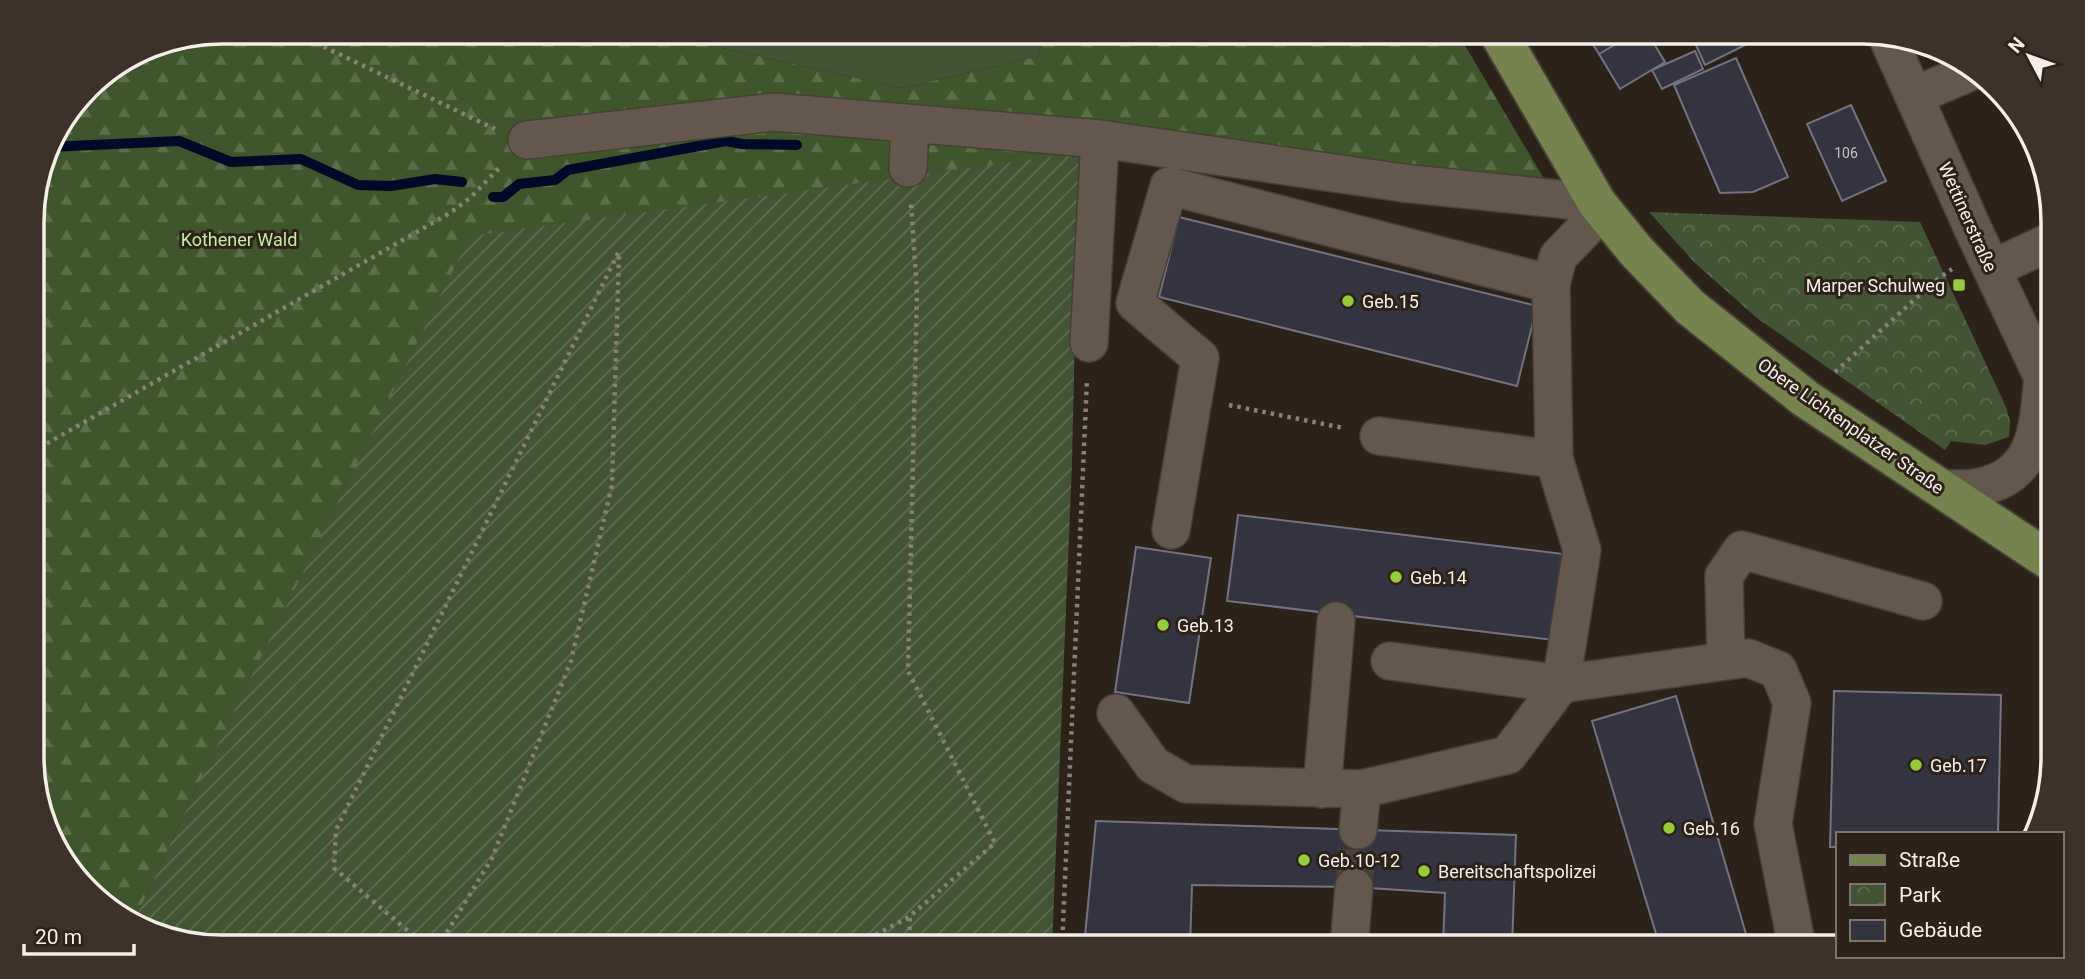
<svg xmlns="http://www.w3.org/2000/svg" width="2085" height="979" font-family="Roboto,sans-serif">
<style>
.grass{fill:#435335}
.forest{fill:url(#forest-firs)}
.park{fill:url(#park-crowns)}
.garden{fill:url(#garden-furrows)}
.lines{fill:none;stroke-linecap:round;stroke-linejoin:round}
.stream{stroke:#000927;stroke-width:10}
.building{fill:#343441;stroke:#727281;stroke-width:2}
.minor-tunnel{stroke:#4b4139;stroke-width:37;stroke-dasharray:37 18;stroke-linecap:butt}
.minor-casing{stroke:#463e37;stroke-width:40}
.major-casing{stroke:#463e37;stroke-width:42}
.path{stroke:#887f78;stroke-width:4.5;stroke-dasharray:3.5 5;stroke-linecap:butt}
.minor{stroke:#64584e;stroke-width:37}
.major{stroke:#76834d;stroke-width:38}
.poi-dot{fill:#95cc3b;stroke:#2d221a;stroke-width:2.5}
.labels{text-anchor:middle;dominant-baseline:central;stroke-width:6;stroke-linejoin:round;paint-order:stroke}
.number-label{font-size:14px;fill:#c5c0be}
.street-label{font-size:18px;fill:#f5eee8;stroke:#2d221a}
.park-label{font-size:18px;fill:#c4eaa5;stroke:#2d221a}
.poi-label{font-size:18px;fill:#f5eee8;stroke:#2d221a;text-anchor:start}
.rim{fill:none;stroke:#f5eee8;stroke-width:3.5}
</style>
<defs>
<pattern id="forest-firs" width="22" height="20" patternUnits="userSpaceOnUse" patternTransform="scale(1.75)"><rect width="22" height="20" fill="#3f552b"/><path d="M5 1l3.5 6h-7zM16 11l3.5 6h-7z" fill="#5b6e4a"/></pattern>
<pattern id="park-crowns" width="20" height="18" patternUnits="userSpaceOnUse" patternTransform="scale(1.75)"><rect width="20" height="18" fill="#435335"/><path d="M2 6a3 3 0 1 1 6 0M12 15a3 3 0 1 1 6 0" fill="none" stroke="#5f6c52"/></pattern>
<pattern id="garden-furrows" width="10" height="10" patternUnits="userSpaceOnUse" patternTransform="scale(1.75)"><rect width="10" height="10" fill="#435335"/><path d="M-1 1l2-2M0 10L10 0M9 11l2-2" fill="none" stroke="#5f6c52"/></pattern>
</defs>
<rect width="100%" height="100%" fill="#2d221a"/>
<path class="grass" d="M651,32h393l-5,24 -137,32z"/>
<path class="forest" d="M222,32h429l251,56 137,-32 5,-24h413l93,157 -471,-36 -879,627 -66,142 -63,-49 -38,-91 -1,-573 19,-72 45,-58 54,-33z"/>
<path class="park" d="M1649,212l271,10 86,185 4,14 -1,16 -24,8 -34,-4 -6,9 -188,-132 -62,-55z"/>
<path class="garden" d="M1079,153l-7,311 -20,483h-830l-73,-14 -15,-11 66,-142 270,-544z"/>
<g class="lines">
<path class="stream" d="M49,147l130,-6 52,21 70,-3 57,26 33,1 44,-7 27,3
M493,197h10l16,-13 36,-4 13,-10 158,-29 16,3 55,1"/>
</g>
<path class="building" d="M1585,32h52l-38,22z
M1637,32h10l18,30 -45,27 -21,-35z
M1714,32h29l6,11 -44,22 -11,-24z
M1695,51l8,18 -41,20 -10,-19z
M1736,58l52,119 -35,15 -33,1 -46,-108z
M1851,105l35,76 -44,20 -35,-77z
M1179,217l358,89 -20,80 -358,-89z
M1238,515l326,39 -10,86 -327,-39z
M1136,547l75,11 -22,145 -74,-11z
M1834,691l167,4 -3,139h-160v13h-8z
M1676,696l70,238 3,13h-89l-68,-226z
M1096,821l420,14 -4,112h-69l2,-54 -91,-6 -162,-2 -2,62h-106z"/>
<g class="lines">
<path class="minor-tunnel" d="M1354,887l4,-57"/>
<g class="minor-casing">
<path id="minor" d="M1887,36l86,193 79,168
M1914,96l56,-24
M527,140l247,-28 326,27 303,44 194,20
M908,168l2,-44
M1992,269l60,-28
M1089,343l11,-204
M1379,436l175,23
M1942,489c12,0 26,1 38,-2 59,-13 58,-62 63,-111
M1171,530l29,-172 -65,-55 34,-117 382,98
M1390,661l171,23 187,-26 30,12 14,33 -19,121 24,123
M1726,661l-2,-85 18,-26 181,51
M1116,713l37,52 33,19 176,5 146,-34 53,-71 21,-134 -28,-91 -3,-175 7,-27 45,-47
M1322,789l14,-168
M1358,830l4,-41
M1349,947l5,-60"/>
</g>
<g class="major-casing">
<path id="major" d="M1498,32l99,171 39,48 54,56 116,92 247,164"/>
</g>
<path class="path" d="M293,32l202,97
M1835,372l100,-91 17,-12
M1229,405l115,23
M32,452l418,-239 20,-15 32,-33
M427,947l-93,-79 2,-38 283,-579
M438,947l54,-89 79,-197 41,-176 7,-230
M853,947l56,-30
M909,947l1,-31 85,-73 -87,-172 9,-379 -6,-88
M1062,947l25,-568"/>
<use href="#minor" class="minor"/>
<use href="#major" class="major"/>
</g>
<g class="poi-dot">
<rect x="1952" y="278" width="14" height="14" rx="3.5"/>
<circle cx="1348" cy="301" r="7"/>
<circle cx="1396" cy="577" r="7"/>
<circle cx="1163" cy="625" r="7"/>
<circle cx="1916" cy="765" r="7"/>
<circle cx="1669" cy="828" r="7"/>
<circle cx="1304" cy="860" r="7"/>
<circle cx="1424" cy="871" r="7"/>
</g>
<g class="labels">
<g class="number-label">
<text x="1846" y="153">106</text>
</g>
<g class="street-label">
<text transform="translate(1968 217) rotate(66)">Wettinerstraße</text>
<text transform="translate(1851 426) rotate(35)">Obere Lichtenplatzer Straße</text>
</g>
<g class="park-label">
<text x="239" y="239">Kothener Wald</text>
</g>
<g class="poi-label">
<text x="1945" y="285" text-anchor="end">Marper Schulweg</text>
<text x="1362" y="301">Geb.15</text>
<text x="1410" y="577">Geb.14</text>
<text x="1177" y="625">Geb.13</text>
<text x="1930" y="765">Geb.17</text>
<text x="1683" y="828">Geb.16</text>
<text x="1318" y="860">Geb.10-12</text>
<text x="1438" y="871">Bereitschaftspolizei</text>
</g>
</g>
<path d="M0 0H2085V979H0ZM222 44H1863A178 178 0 0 1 2041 222V757A178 178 0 0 1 1863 935H222A178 178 0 0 1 44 757V222A178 178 0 0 1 222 44Z" fill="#3d322a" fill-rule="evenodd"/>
<path class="rim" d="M222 44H1863A178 178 0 0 1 2041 222V757A178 178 0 0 1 1863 935H222A178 178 0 0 1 44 757V222A178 178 0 0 1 222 44Z"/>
<rect x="1836" y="832" width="228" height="126" fill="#2d221a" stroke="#7d746c" stroke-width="2"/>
<rect x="1850" y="855" width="35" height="10" fill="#76834d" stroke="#7d746c" stroke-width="2"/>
<text x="1899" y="867" font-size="21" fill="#f5eee8">Straße</text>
<rect x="1850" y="884" width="35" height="21" fill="url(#park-crowns)" stroke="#7d746c" stroke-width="2"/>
<text x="1899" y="902" font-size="21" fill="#f5eee8">Park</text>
<rect x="1850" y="920" width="35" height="21" fill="#343441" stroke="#7d746c" stroke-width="2"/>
<text x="1899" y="937" font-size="21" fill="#f5eee8">Gebäude</text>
<g transform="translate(2029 56) rotate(311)" stroke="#2d221a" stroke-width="5" paint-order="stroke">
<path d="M0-5L12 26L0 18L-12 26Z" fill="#f5eee8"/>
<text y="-10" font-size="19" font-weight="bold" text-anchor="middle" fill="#f5eee8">N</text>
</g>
<path d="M24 944v10h110v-10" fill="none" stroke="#f5eee8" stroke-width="3.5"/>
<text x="35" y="944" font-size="21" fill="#f5eee8" stroke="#2d221a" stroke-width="5" paint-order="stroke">20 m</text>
</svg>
